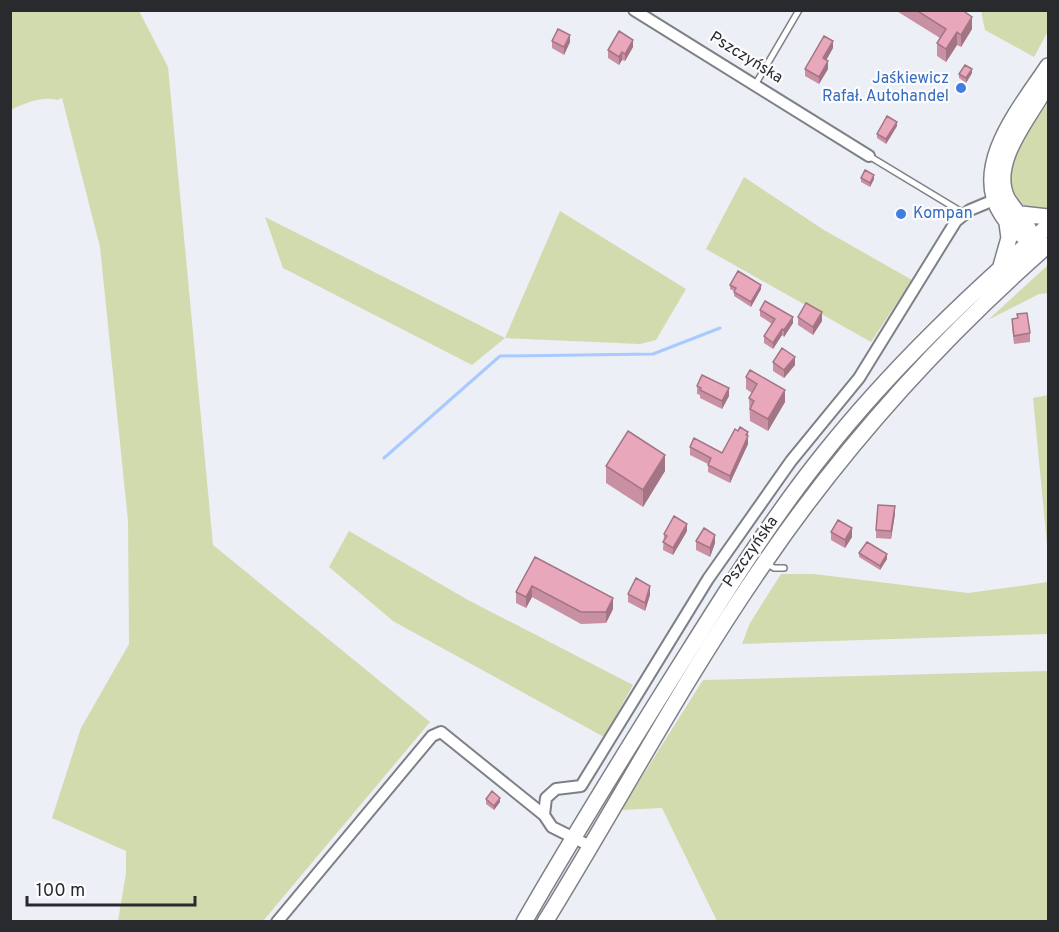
<svg xmlns="http://www.w3.org/2000/svg" width="1059" height="932" font-family="Overpass,sans-serif">
<style>
.green{fill:#d1dbae}
.lines{fill:none;stroke-linecap:round;stroke-linejoin:round}
.stream{stroke:#a9cafe;stroke-width:3}
.service-casing{stroke:#7e8087;stroke-width:8}
.minor-casing{stroke:#7e8087;stroke-width:14}
.secondary-casing{stroke:#7e8087;stroke-width:18}
.service{stroke:#fff;stroke-width:5}
.minor{stroke:#fff;stroke-width:10}
.secondary{stroke:#fff;stroke-width:15}
.wall{fill:#c890a2}
.shaded-wall{fill:#a37584}
.building{fill:#e9a7bc;stroke:#a37584;stroke-width:1.5}
.shop-dot{fill:#3f7fe0;stroke:#fcfcfe;stroke-width:2}
.labels{text-anchor:middle;dominant-baseline:central;stroke-width:4.5;stroke-linejoin:round;paint-order:stroke}
.street-label{font-size:16px;fill:#292a2d;stroke:#fcfcfe}
.shop-label{font-size:16px;fill:#366cbe;stroke:#fcfcfe;text-anchor:end}
</style>
<rect width="100%" height="100%" fill="#edeff7"/>
<path class="green" d="M11,10l128,1 29,56 45,478 217,177 -167,199h-145l8,-48v-22l-74,-33 29,-90 48,-84 -1,-123 -28,-274 -38,-149 -5,2c-15,-4 -32,3 -46,10z
M981,11h67v20l-14,26 -49,-27z
M1048,102v110c-11,1 -20,-2 -29,-11 -26,-27 14,-73 29,-99z
M744,177l80,53 88,50 -41,62 -165,-93z
M560,211l126,78 -30,51 -16,4 -135,-6 -33,27 -189,-97 -18,-51 240,121z
M1048,265v28l-9,1 -51,26z
M1048,395v160l-15,-157z
M349,531l119,69 165,85 -29,52 -211,-116 -64,-54z
M781,574h33l154,19 80,-11v52l-306,10 8,-21z
M1048,671v250h-331l-55,-113 -41,2 82,-130z"/>
<g class="lines">
<path class="stream" d="M384,458l116,-102 153,-2 67,-26"/>
<g class="service-casing">
<path id="service" d="M755,85l44,-75
M869,156l96,58
M766,563l8,5h10"/>
</g>
<g class="minor-casing">
<path id="minor" d="M634,10l235,146
M592,847l-40,-20 -8,-12 2,-17 10,-9 25,-3 127,-207 83,-118 68,-83 97,-157 14,-11 24,-10
M277,922l155,-186 9,-4 103,83"/>
</g>
<g class="secondary-casing">
<path id="secondary" d="M1021,214l27,3
M1038,242c-16,-4 -27,-13 -36,-27 -32,-49 19,-108 46,-149
M1031,246c2,-23 -14,-30 -24,-48 -18,-38 26,-83 41,-115
M1001,266l8,-28 -2,-15
M524,922c47,-82 96,-161 146,-241 49,-78 97,-157 155,-229 66,-83 144,-157 223,-226
M545,922c74,-120 140,-245 220,-360 81,-118 176,-223 283,-317"/>
</g>
<use href="#service" class="service"/>
<use href="#minor" class="minor"/>
<use href="#secondary" class="secondary"/>
</g>
<path class="wall" d="M895,10h67l10,19 -11,18 -4,-2 -11,17 -9,-6v-13l3,-5z
M552,41l18,1 -6,13 -12,-7z
M633,47l-8,14 -3,-1 -3,5 -11,-7v-8z
M833,48l-7,12 2,9 -9,15 -14,-8v-7z
M972,73l-6,10 -7,-5v-4z
M897,126l-11,18 -9,-6v-4z
M861,178l13,1 -4,8 -9,-5z
M730,285l31,4 -10,18 -17,-11v-5l-4,-2z
M760,310l33,13 -9,14 -2,-2 -9,14 -9,-6v-7l8,-12 -12,-8z
M1017,314l13,19v9l-16,2 -2,-17v-8l5,-1z
M798,317l24,4 -9,14 -15,-10z
M773,362l22,3 -11,13 -11,-7z
M750,370l35,32 -17,29 -18,-10 -1,-23 3,-5 -6,-4v-12z
M697,386l32,10 -7,13 -22,-11v-3l-3,-1z
M738,431l10,1v12l-18,39 -22,-11v-8l-18,-9v-8l32,6z
M606,466l59,5 -22,36 -37,-24z
M895,514l-4,25 -15,-1v-8z
M687,531l-14,24 -10,-5 1,-16z
M831,532l21,5 -7,11 -14,-8z
M696,541l19,2 -5,14 -14,-7z
M859,553l28,6 -7,11 -21,-13z
M535,557l78,52 -7,14 -25,1 -49,-27 -6,11 -10,-5v-11z
M628,594l22,1 -5,16 -17,-9z
M486,799l14,3 -6,8 -8,-6z"/>
<path class="shaded-wall" d="M972,17v12l-11,18v-12z
M957,32v13l-11,17v-13z
M570,35v7l-6,13v-8z
M633,40v7l-8,14v-7z
M833,41v7l-10,18v-8z
M622,52v8l-3,5v-8z
M828,61v8l-9,15v-7z
M972,69v4l-6,10v-5z
M897,122v4l-11,18v-5z
M874,175v4l-4,8v-4z
M761,285v4l-10,18v-5z
M822,312v9l-9,14v-8z
M793,317v6l-9,14v-7z
M782,329v6l-9,14v-6z
M795,357v8l-11,13v-8z
M729,388v8l-7,13v-8z
M785,390v12l-17,29v-12z
M748,432v12l-18,39v-7z
M665,455v16l-22,36v-17z
M895,506v8l-4,25v-8z
M687,524v7l-14,24v-7z
M852,528v9l-7,11v-8z
M715,535v8l-5,14v-9z
M887,554v5l-7,11v-4z
M532,586v11l-6,11v-11z
M650,586v9l-5,16v-8z
M613,598v11l-7,14v-11z
M500,798v4l-6,8v-4z"/>
<path class="building" d="M916,10h46l10,7 -11,18 -4,-3 -11,17 -9,-6 9,-14z
M558,29l12,6 -6,12 -12,-6z
M619,31l14,9 -8,14 -3,-2 -3,5 -11,-7z
M824,36l9,5 -10,17 5,3 -9,16 -14,-8z
M965,65l7,4 -6,9 -7,-4z
M887,116l10,6 -11,17 -9,-5z
M865,170l9,5 -4,8 -9,-5z
M738,271l23,14 -10,17 -17,-10 2,-4 -6,-3z
M765,301l28,16 -9,13 -2,-1 -9,14 -9,-7 11,-17 -15,-9z
M806,303l16,9 -9,15 -15,-10z
M1027,313l3,20 -16,3 -2,-17 6,-1 -1,-4z
M782,348l13,9 -11,13 -11,-8z
M750,370l35,20 -17,29 -18,-10 4,-8 -5,-3 8,-14 -11,-7z
M702,375l27,13 -7,13 -22,-11 1,-2 -4,-2z
M740,427l8,5 -2,3 2,1 -18,40 -22,-11 3,-7 -21,-11 4,-9 28,15 13,-24 3,2z
M628,431l37,24 -22,35 -37,-24z
M878,505l17,1 -4,25 -15,-1z
M674,516l13,8 -14,24 -10,-6 4,-6 -3,-2z
M838,520l14,8 -7,12 -14,-8z
M704,528l11,7 -5,13 -14,-7z
M867,542l20,12 -7,12 -21,-13z
M535,557l78,41 -7,14h-25l-49,-26 -6,11 -10,-5z
M636,578l14,8 -5,17 -17,-9z
M492,791l8,7 -6,8 -8,-7z"/>
<g class="shop-dot">
<circle cx="961" cy="88" r="6"/>
<circle cx="901" cy="214" r="6"/>
</g>
<g class="labels">
<g class="street-label">
<text transform="translate(746 58) rotate(32)">Pszczyńska</text>
<text transform="translate(751 552) rotate(-55)">Pszczyńska</text>
</g>
<g class="shop-label">
<text x="949" y="79">Jaśkiewicz<tspan x="949" dy="18">Rafał. Autohandel</tspan></text>
<text x="913" y="214" text-anchor="start">Kompan</text>
</g>
</g>
<rect width="1059" height="932" fill="none" stroke="#292a2d" stroke-width="24"/>
<path d="M27 896v9h168v-9" fill="none" stroke="#292a2d" stroke-width="3"/>
<text x="36" y="896" font-size="18" fill="#292a2d" stroke="#fcfcfe" stroke-width="4.5" paint-order="stroke">100 m</text>
</svg>
